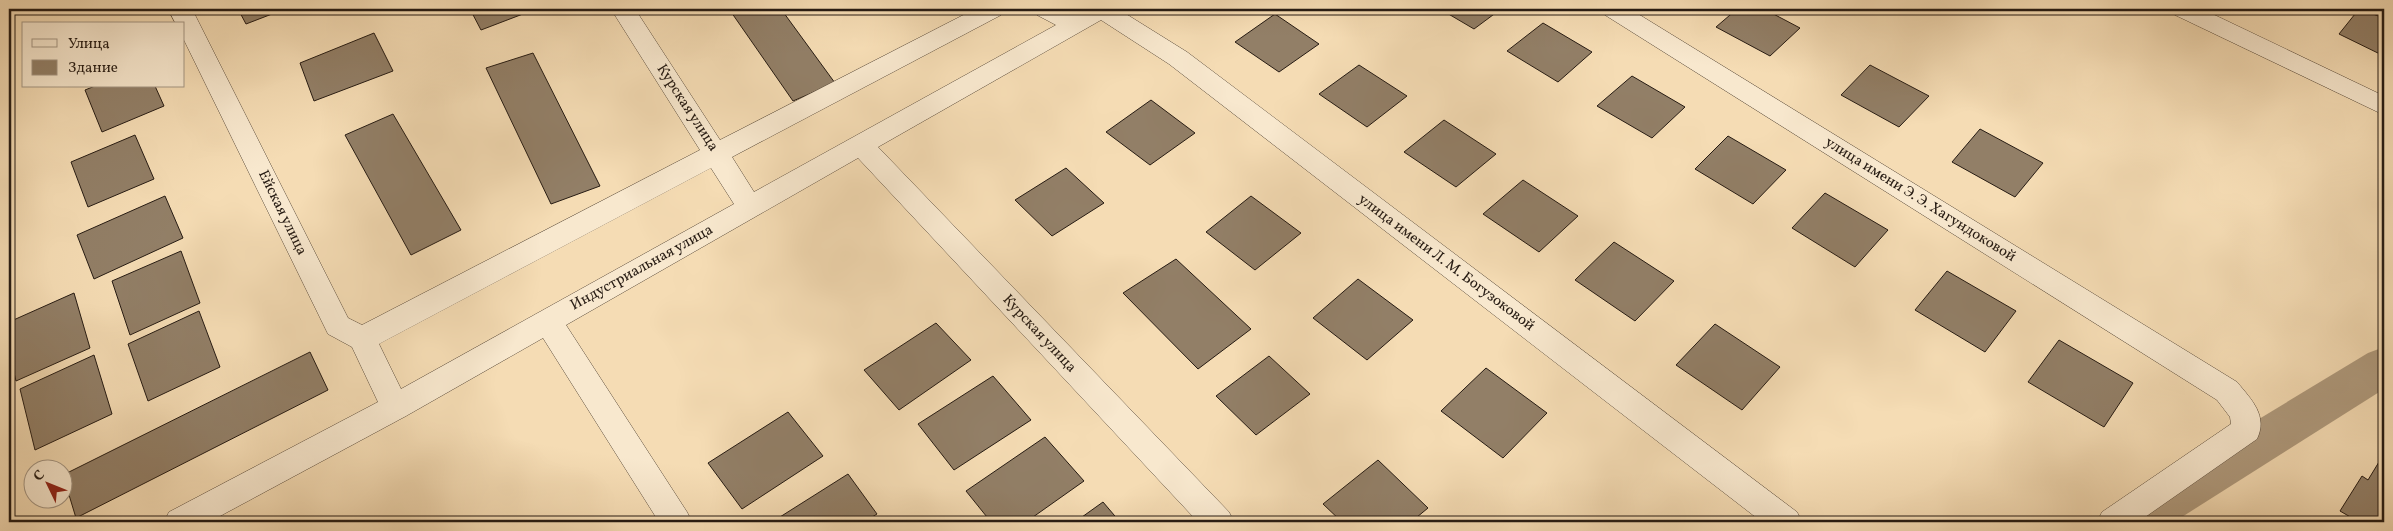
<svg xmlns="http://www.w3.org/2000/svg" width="2393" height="531" font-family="Vollkorn,serif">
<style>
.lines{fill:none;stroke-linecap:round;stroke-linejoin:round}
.canal{fill:#af9a7d;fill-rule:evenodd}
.building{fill:#927f67;stroke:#261b13}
.minor-casing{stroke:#5a4b3b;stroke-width:1}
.minor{fill:#f8e8ce;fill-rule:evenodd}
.labels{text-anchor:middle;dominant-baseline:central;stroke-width:5;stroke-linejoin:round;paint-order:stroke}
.street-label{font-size:15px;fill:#261b13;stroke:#f8e8ce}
</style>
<rect width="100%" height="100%" fill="#f5dcb4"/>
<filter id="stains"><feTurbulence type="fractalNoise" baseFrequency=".004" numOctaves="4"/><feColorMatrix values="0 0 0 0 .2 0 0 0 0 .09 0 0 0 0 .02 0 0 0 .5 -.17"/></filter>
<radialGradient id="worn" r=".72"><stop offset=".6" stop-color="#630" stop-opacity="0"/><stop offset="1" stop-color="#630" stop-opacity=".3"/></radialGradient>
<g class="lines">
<path class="canal" d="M2384,347v42l-210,133h-66l7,-16 253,-153z"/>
</g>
<path class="building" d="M238,9h47l-39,15z
M470,9h66l-55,21z
M729,9h52l54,74 -42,18z
M1440,9h61l-27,20z
M1737,9h27l36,19 -30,28 -54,-29z
M2359,9l25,9v38l-45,-22z
M1275,14l44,30 -40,28 -44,-30z
M1543,23l49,29 -34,30 -51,-31z
M374,33l19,38 -79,30 -14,-38z
M533,53l67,133 -49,18 -65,-136z
M1359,65l48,31 -40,31 -48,-33z
M1870,65l59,31 -30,31 -58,-32z
M1632,76l53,31 -33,31 -55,-32z
M95,86h60l9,20 -62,26 -17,-42z
M1151,100l44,33 -45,32 -44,-33z
M393,114l68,116 -50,25 -66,-120z
M1444,120l52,34 -40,33 -52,-35z
M1980,129l63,34 -28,34 -63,-35z
M135,135l19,44 -66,28 -17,-45z
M1728,136l58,34 -33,34 -58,-35z
M1066,168l38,35 -52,33 -37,-36z
M1523,180l55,36 -39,36 -56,-38z
M1825,193l63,37 -33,37 -63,-39z
M165,196l18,42 -89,41 -17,-44z
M1251,196l50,37 -46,37 -49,-38z
M1614,242l60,39 -39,40 -60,-41z
M181,251l19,52 -70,32 -18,-54z
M1176,259l75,70 -53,40 -75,-76z
M1947,271l69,40 -31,41 -70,-42z
M1358,279l55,41 -46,40 -54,-42z
M74,293l16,55 -74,33 -7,-29v-30z
M199,311l21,56 -72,34 -20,-57z
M936,323l35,37 -72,50 -35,-40z
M1715,324l65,43 -38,43 -66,-45z
M2059,340l74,43 -29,44 -76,-45z
M310,352l18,38 -252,128 -13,-43z
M94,355l18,59 -77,36 -15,-61z
M1269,356l41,38 -54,41 -40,-39z
M1486,368l61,45 -44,45 -62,-47z
M993,376l38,44 -77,50 -36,-46z
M788,412l35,44 -81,53 -34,-46z
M1045,437l39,44 -58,41h-35l-25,-31z
M2382,457l2,1v64h-25l-19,-11 22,-35 6,4z
M1378,460l50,48 -17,14h-69l-19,-18z
M848,474l29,40 -13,8h-92z
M1103,502l17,20h-45z"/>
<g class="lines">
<g class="minor-casing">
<path id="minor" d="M168,9h24l156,309 14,7 338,-175 -89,-141h24l85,131 255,-131h30l-4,6 -269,142 22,35 302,-167 -19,-10 -4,-6h30l11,5 10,-5h34l69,43 610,460 5,10h-40l-593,-458 -68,-44 -223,127 351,365 5,10h-36l-340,-364 -292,167 121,187 5,10h-33l-116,-184 -137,78 -197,106h-45l5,-10 209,-110 -26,-55 -24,-13 -144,-294v-16h-8zM711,168l23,36 -333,185 -22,-45z
M1601,9h29l607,373c15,18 31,34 20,57l-119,83h-41l5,-10 129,-88 -1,-7 -13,-17 -612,-385z
M2171,9h31l182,87v19l-209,-100z"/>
</g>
<use href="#minor" class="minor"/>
</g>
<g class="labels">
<g class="street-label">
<text transform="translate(687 108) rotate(57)">Курская улица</text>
<text transform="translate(1920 200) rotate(32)">улица имени Э. Э. Хагундоковой</text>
<text transform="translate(282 213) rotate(64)">Ейская улица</text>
<text transform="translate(1446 263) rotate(37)">улица имени Л. М. Богузоковой</text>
<text transform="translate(642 268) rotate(-29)">Индустриальная улица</text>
<text transform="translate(1039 334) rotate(47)">Курская улица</text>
</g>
</g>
<rect width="2393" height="531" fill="none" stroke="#f5dcb4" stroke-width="30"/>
<rect x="10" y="10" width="2373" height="511" fill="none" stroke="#261b13" stroke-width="2.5"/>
<rect x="15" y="15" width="2363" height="501" fill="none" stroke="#261b13"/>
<rect x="22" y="22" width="162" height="65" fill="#f8e8ce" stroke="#a49683"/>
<rect x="32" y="39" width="25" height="8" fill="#f8e8ce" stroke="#a49683"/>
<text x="68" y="48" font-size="15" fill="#261b13">Улица</text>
<rect x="32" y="60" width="25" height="15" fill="#927f67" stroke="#a49683"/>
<text x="68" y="72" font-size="15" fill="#261b13">Здание</text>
<g transform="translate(48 484) rotate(313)"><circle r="24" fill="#f8e8ce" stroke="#a49683"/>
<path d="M0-4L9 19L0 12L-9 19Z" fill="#8f2418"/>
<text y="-8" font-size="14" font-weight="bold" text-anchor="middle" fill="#261b13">С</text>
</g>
<rect width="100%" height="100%" filter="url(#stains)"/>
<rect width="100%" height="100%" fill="url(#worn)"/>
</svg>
